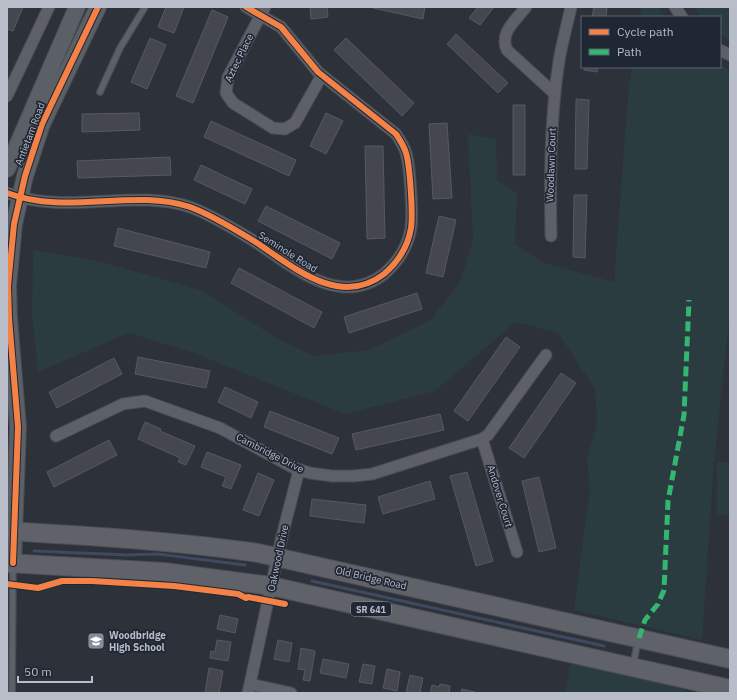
<svg xmlns="http://www.w3.org/2000/svg" width="737" height="700" font-family="'IBM Plex Sans',sans-serif">
<style>
.green{fill:#2a3c40}
.lines{fill:none;stroke-linecap:round;stroke-linejoin:round}
.stream{stroke:#3d4a62;stroke-width:3}
.building{fill:#44484e;stroke:#555961}
.lane-casing{stroke:#484c52;stroke-width:8}
.street-casing{stroke:#484c52;stroke-width:13}
.secondary-casing{stroke:#484c52;stroke-width:18}
.primary-casing{stroke:#4b4e56;stroke-width:20}
.lane{stroke:#5d6068;stroke-width:5.5}
.street{stroke:#5d6068;stroke-width:11}
.secondary{stroke:#5b5f66;stroke-width:16}
.primary{stroke:#5f6269;stroke-width:18}
.quiet{stroke:#33b770;stroke-width:5;stroke-dasharray:10 5;stroke-linecap:butt}
.cycleway-casing{stroke:#202734;stroke-width:8}
.cycleway{stroke:#f48246;stroke-width:6}
.labels{text-anchor:middle;dominant-baseline:central;stroke-width:3.5;stroke-linejoin:round;paint-order:stroke}
.shield{fill:#202734;stroke:#8a909c;stroke-width:1}
.shield-label{font-size:9px;font-weight:bold;fill:#b8bdc9}
.street-label{font-size:10px;fill:#b8bdc9;stroke:#202734}
.poi-label{font-size:10px;font-weight:bold;fill:#b8bdc9;stroke:#202734;text-anchor:start}
</style>
<rect width="100%" height="100%" fill="#2d3139"/>
<path class="green" d="M641,7h17l8,10h-26z
M693,7h37v33l-10,-6v-17h-19z
M720,65l10,5v241l-16,152 -12,177 -128,-30 16,-121 -3,-29 10,-37 -2,-34 -37,-56 -43,-11 -80,69 -90,23 -151,-61 -66,-20 -90,39 -6,-58 1,-64 69,12 99,28 77,49 36,17 55,-6 62,-30 30,-40 12,-41 -5,-105 28,5 1,41 20,13 -2,51 29,19 70,19 14,-187 4,-28h88z
M717,462h13v53h-13z
M571,663l113,26v4h-119z"/>
<g class="lines">
<path class="stream" d="M34,551l93,4 31,-1 87,11
M312,581l292,65"/>
</g>
<path class="building" d="M7,7h16l-10,24 -6,-2z
M166,7h18l-10,26 -16,-6z
M310,7h17l1,10 -17,2z
M369,7h56l-2,12z
M478,7h16l-14,18 -11,-7z
M594,7h13l-1,10h-14z
M212,10l16,7 -35,86 -17,-7z
M456,34l52,49 -10,10 -51,-49z
M150,38l16,7 -19,44 -16,-7z
M346,38l68,65 -12,13 -68,-66z
M585,67h13l-1,5 -13,-2z
M576,99l13,1 -2,69h-12z
M513,105h12v70h-12z
M139,113l1,17 -58,2v-18z
M326,113l17,8 -17,33 -16,-8z
M211,121l85,39 -7,16 -85,-39z
M447,123l5,75 -19,1 -4,-75z
M365,146h18l2,92 -18,1z
M170,157l1,18 -93,3 -1,-17z
M201,165l51,24 -7,15 -51,-24z
M574,195h13l-2,63 -12,-1z
M266,206l74,37 -8,16 -74,-38z
M439,216l17,4 -13,57 -17,-4z
M118,228l92,24 -4,16 -92,-22z
M239,268l83,44 -8,16 -83,-45z
M417,293l5,16 -73,24 -5,-16z
M506,337l14,10 -52,74 -14,-10z
M138,357l72,14 -4,17 -71,-14z
M114,358l8,16 -65,34 -8,-16z
M561,373l15,10 -52,75 -15,-10z
M225,387l33,15 -7,16 -33,-16z
M270,411l69,27 -7,16 -68,-27z
M440,414l4,16 -88,20 -4,-16z
M145,422l16,7 -1,2 35,15 -9,19 -8,-3 2,-4 -42,-19z
M109,440l8,15 -63,32 -7,-15z
M207,452l34,13 -10,24 -9,-3 4,-9 -25,-10z
M467,472l26,89 -17,5 -26,-90z
M258,473l16,7 -15,36 -16,-6z
M539,477l17,71 -17,4 -17,-71z
M430,481l5,18 -52,15 -5,-17z
M312,499l54,6 -2,18 -54,-7z
M220,615l18,4 -3,14 -18,-4z
M217,640l14,2 -3,19 -18,-3 1,-7 4,1z
M278,640l14,3 -3,19 -15,-3z
M301,648l14,3 -5,30 -7,-1 2,-10 -7,-1z
M323,659l26,5 -3,14 -26,-5z
M363,664l12,2 -3,18 -13,-2z
M209,668l14,3 -4,22h-14z
M387,669l13,3 -3,19 -14,-3z
M410,675l13,3 -3,15h-14z
M440,684l10,2 -1,7h-19l2,-8 7,2z
M462,689l16,4h-17z"/>
<g class="lines">
<g class="lane-casing">
<path id="lane" d="M100,92l20,-44 25,-41
M633,665l5,-24
M12,693l1,-128"/>
</g>
<g class="street-casing">
<path id="street" d="M265,7l-37,70 -2,16 7,10 40,25 12,1 10,-6 27,-48
M526,7c-10,13 -27,26 -19,43l48,44
M675,7l7,10
M720,50l10,5
M7,96l42,-89
M7,193c61,23 124,-5 183,14 22,8 44,22 64,34 37,24 85,68 130,33 14,-12 24,-28 27,-46 2,-14 -1,-62 -5,-75 -2,-7 -6,-13 -10,-19l-78,-62 -37,-45 -35,-20
M551,236c-1,-59 -1,-117 8,-175 3,-18 8,-36 12,-54
M56,436l67,-32 22,-3 75,27 74,40 16,5 22,3h22l18,-2 110,-35 6,-4 58,-80
M482,439l35,113
M250,684l41,9
M248,693l34,-157 17,-66"/>
</g>
<g class="secondary-casing">
<path id="secondary" d="M7,169l70,-162
M13,563l5,-136 -9,-109 -1,-32 6,-62 11,-48 17,-52 56,-117"/>
</g>
<g class="primary-casing">
<path id="primary" d="M7,531c84,5 168,10 251,22l472,106
M7,563l157,9 107,14 459,103"/>
</g>
<use href="#lane" class="lane"/>
<use href="#street" class="street"/>
<use href="#secondary" class="secondary"/>
<use href="#primary" class="primary"/>
<path class="quiet" d="M639,638l6,-18 13,-16 6,-14 4,-89 16,-86 5,-115"/>
<g class="cycleway-casing">
<path id="cycleway" d="M7,193c61,23 124,-5 183,14 22,8 44,22 64,34 37,24 85,68 130,33 14,-12 24,-28 27,-46 2,-14 -1,-62 -5,-75 -2,-7 -6,-13 -10,-19l-78,-62 -37,-45 -35,-20
M13,563l5,-136 -9,-109 -1,-32 6,-62 11,-48 17,-52 56,-117
M7,584l31,4 24,-7h30l82,5 64,8 8,4 2,-1 37,7"/>
</g>
<use href="#cycleway" class="cycleway"/>
</g>
<defs>
<g id="school-square" transform="scale(0.9)"><rect x="-9" y="-9" width="18" height="18" rx="4" fill="#878c97" stroke="#202734"/><path d="M0-5L7-2L0 1L-7-2ZM-4 1L0 2.5L4 1V4Q0 6-4 4Z" fill="#fff"/></g>
</defs>
<g fill-rule="evenodd">
<use href="#school-square" x="96" y="641"/>
</g>
<g class="labels">
<rect class="shield" x="351" y="602" width="40" height="14" rx="3"/>
<g class="shield-label">
<text x="371" y="609">SR 641</text>
</g>
<g class="street-label">
<text transform="translate(239 58) rotate(-64)">Aztec Place</text>
<text transform="translate(30 134) rotate(-69)">Antietam Road</text>
<text transform="translate(551 165) rotate(-88)">Woodlawn Court</text>
<text transform="translate(288 252) rotate(32)">Seminole Road</text>
<text transform="translate(270 453) rotate(27)">Cambridge Drive</text>
<text transform="translate(500 496) rotate(73)">Andover Court</text>
<text transform="translate(278 558) rotate(-78)">Oakwood Drive</text>
<text transform="translate(371 578) rotate(13)">Old Bridge Road</text>
</g>
<g class="poi-label">
<text x="109" y="635">Woodbridge<tspan x="109" dy="12">High School</tspan></text>
</g>
</g>
<rect width="737" height="700" fill="none" stroke="#b8bdc9" stroke-width="16"/>
<rect x="581" y="16" width="140" height="52" fill="#202734" stroke="#5d6370"/>
<rect x="589" y="29" width="20" height="6" fill="#f48246" stroke="#5d6370"/>
<text x="617" y="36" font-size="12" fill="#b8bdc9">Cycle path</text>
<rect x="589" y="49" width="20" height="6" fill="#33b770" stroke="#5d6370"/>
<text x="617" y="56" font-size="12" fill="#b8bdc9">Path</text>
<path d="M18 676v6h74v-6" fill="none" stroke="#b8bdc9" stroke-width="2"/>
<text x="24" y="676" font-size="12" fill="#b8bdc9" stroke="#202734" stroke-width="3" paint-order="stroke">50 m</text>
</svg>
